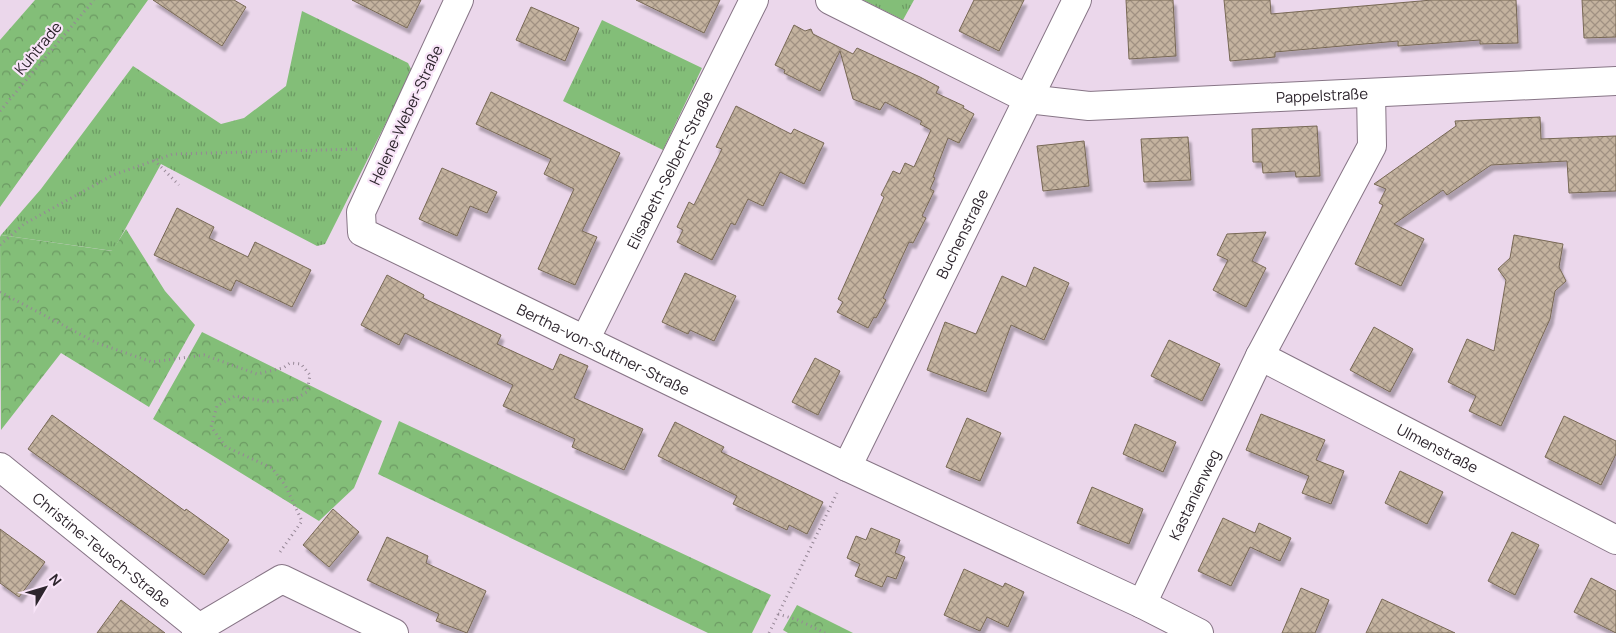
<svg xmlns="http://www.w3.org/2000/svg" width="1616" height="633" font-family="Manrope,sans-serif">
<style>
.grass{fill:url(#grass-tufts)}
.forest{fill:url(#forest-crowns)}
.building{fill:url(#building-cross-hatch);stroke:#776855;filter:url(#shadow)}
.lines{fill:none;stroke-linecap:round;stroke-linejoin:round}
.street-casing{stroke:#877586;stroke-width:30}
.path{stroke:#968796;stroke-width:3;stroke-dasharray:1 4;stroke-linecap:butt}
.street{stroke:#fff;stroke-width:28}
.labels{text-anchor:middle;dominant-baseline:central;stroke-width:4.5;stroke-linejoin:round;paint-order:stroke}
.street-label{font-size:15px;fill:#2d252d;stroke:#f8e4f8}
</style>
<defs>
<pattern id="grass-tufts" width="24" height="20" patternUnits="userSpaceOnUse" patternTransform="scale(1.25)"><rect width="24" height="20" fill="#83be78"/><path d="M3 7l-1-3M5 7V3M7 7l1-3M15 17l-1-3M17 17v-4M19 17l1-3" fill="none" stroke="#6c9a63"/></pattern>
<pattern id="forest-crowns" width="20" height="18" patternUnits="userSpaceOnUse" patternTransform="scale(1.25)"><rect width="20" height="18" fill="#83be78"/><path d="M2 6a3 3 0 1 1 6 0M12 15a3 3 0 1 1 6 0" fill="none" stroke="#6c9a63"/></pattern>
<pattern id="building-cross-hatch" width="8" height="8" patternUnits="userSpaceOnUse" patternTransform="scale(1.25)"><rect width="8" height="8" fill="#c4b39f"/><path d="M0 0l8 8M0 8l8-8" fill="none" stroke="#a09182"/></pattern>
<filter id="shadow"><feDropShadow dx="3" dy="5.5" stdDeviation="1" flood-color="#0004"/></filter>
</defs>
<rect width="100%" height="100%" fill="#ebd7eb"/>
<path class="grass" d="M863,0h51l-11,20z
M302,11l106,52 4,8 -87,173 -8,2 -156,-82 -48,87 -112,-16 40,-46 92,-123 88,58 23,-6 42,-32z
M602,20l100,48 -39,82 -100,-49z"/>
<path class="forest" d="M35,0h113l-148,207v-167z
M126,229l39,62 30,34 -46,82 -88,-54 -60,77 -1,-193 1,-2 111,16z
M202,332l180,89 -28,67 -35,33 -166,-102z
M399,421l372,174 -19,38h-44l-330,-159z
M797,605l56,28h-65l-5,-3z"/>
<path class="building" d="M153,0h81l12,7 -24,39z
M352,0h69l-14,28z
M636,0h84l-16,33z
M974,0h50l-25,51 -40,-20z
M1126,0h47l3,56 -47,3z
M1224,0h46l1,14 161,-14h84l2,43 -38,1v-4l-82,6v-5l-123,11v5l-45,4z
M1582,0h34v37l-32,1z
M531,7l48,21 -14,33 -49,-21z
M794,25l11,6 6,-2 2,5 40,20 4,-6 63,29 19,10 -3,6 28,13 -1,2 11,6 -15,29 -11,-5 -15,39 2,1 -5,11 4,2 -12,25 4,2 -13,25 -4,-1 -26,56 3,2 -10,18 -2,-1 -6,11 -31,-16 6,-10 -5,-3 46,-102 -3,-2 12,-24 7,3 5,-11 9,4 17,-37 -11,-6 2,-3 -37,-19 -5,8 -27,-11 -13,-48 -20,40 -36,-18 1,-3 -10,-5z
M491,92l129,61 -38,78 15,6 -22,48 -37,-16 36,-80 -30,-15 7,-15 -75,-35z
M736,106l55,28 3,-5 30,14 -20,41 -24,-12 -17,34 -15,-7 -13,26 -4,-2 -19,37 -35,-18 6,-12 -6,-3 12,-25 5,3 28,-56 -6,-2z
M1540,117l1,22 75,-3v55l-47,2 -2,-32 -76,4 -44,30 -4,-5 -49,34 30,15 -23,47 -46,-22 28,-59 -4,-2 7,-14 -12,-5 82,-58 -1,-5z
M1317,126l3,50 -24,1 -1,-6 -32,2 -1,-11h-9l-1,-33z
M1188,137l3,43 -47,2 -3,-43z
M1084,141l5,45 -46,5 -6,-45z
M442,168l55,24 -10,21 -17,-7 -13,30 -38,-17z
M177,208l37,19 -5,11 39,19 7,-15 56,28 -19,37 -56,-27 -5,11 -77,-36z
M1266,232l-14,29 14,7 -20,39 -33,-17 15,-30 -11,-5 10,-21z
M1514,235l49,9 -4,23 7,14 -11,10 -5,28 -49,107 -32,-15 7,-15 -28,-14 19,-43 27,12 12,-71 -8,-11 12,-11z
M1034,267l35,16 -25,57 -33,-15 -25,67 -59,-22 18,-48 31,12 26,-58 24,11z
M685,273l51,23 -22,45 -24,-11 -2,4 -26,-12z
M387,275l37,20 -1,3 78,37 -4,9 56,26 7,-16 28,12 -14,32 69,31 -19,41 -52,-23 3,-8 -72,-33 10,-21 -108,-52 -6,12 -38,-20z
M1374,327l39,22 -23,43 -40,-22z
M1169,340l51,24 -18,37 -51,-25z
M815,358l25,13 -22,44 -26,-13z
M1261,414l64,26 -9,20 28,11 -13,33 -29,-11 7,-17 -63,-26z
M52,415l133,96 1,-2 43,31 -25,35 -176,-126z
M1564,416l52,25v13l-15,31 -56,-28z
M967,418l34,15 -21,48 -34,-14z
M675,422l49,25 -3,5 102,50 -16,32 -18,-9 -2,5 -54,-26 4,-8 -79,-40z
M1135,424l41,18 -13,30 -40,-18z
M1400,471l43,21 -16,32 -42,-21z
M1092,487l51,22 -14,35 -52,-21z
M333,509l26,23 -30,35 -26,-22z
M1223,518l32,15 4,-10 32,15 -11,23 -30,-14 -19,39 -33,-15z
M871,528l29,12 -5,13 10,4 -9,22 -9,-3 -5,11 -27,-11 5,-12 -13,-6 9,-22 10,4z
M0,529l45,33 -26,35 -19,-14z
M1512,532l27,13 -24,50 -27,-14z
M387,537l41,19 -2,7 60,28 -19,42 -31,-12 3,-7 -72,-34z
M964,569l39,18 2,-4 19,9 -16,35 -21,-10 -7,14 -36,-16z
M1591,578l25,13v42l-42,-21z
M1301,588l28,12 -14,33h-33z
M1382,599l73,34h-89z
M121,600l44,33h-68z"/>
<g class="lines">
<g class="street-casing">
<g id="street">
<path id="s1" d="M459,0l-98,212 1,20 485,235 295,137 118,-248 112,-210 -1,-53"/>
<path id="s2" d="M830,0l198,99 61,7 527,-25"/>
<path id="s3" d="M585,340l169,-340"/>
<path id="s4" d="M1260,356l356,184"/>
<path id="s5" d="M0,467l199,161 -3,5"/>
<path id="s6" d="M847,467l230,-467"/>
<path d="M1142,604l57,29"/>
<path d="M199,628l83,-49 112,54"/>
</g>
</g>
<path class="path" d="M0,111l94,-111
M154,160l25,25
M0,245l24,-21 89,-49 60,-21 187,-5
M0,292l97,51 55,19 52,-7 53,19 26,-6 7,-5 11,1 9,11 -3,17 -12,7 -25,3 -35,-6 -18,10 -6,21 15,20 46,21 13,17 17,36 -22,31
M778,614l20,6 27,13
M769,633l68,-140"/>
<use href="#street" class="street"/>
</g>
<g class="labels">
<g class="street-label">
<text transform="translate(38 48) rotate(-50)">Kuhtrade</text>
<text stroke="none"><textPath href="#s2" startOffset="516">Pappelstraße</textPath></text>
<text transform="translate(406 115) rotate(-65)">Helene-Weber-Straße</text>
<text stroke="none"><textPath href="#s3" startOffset="190">Elisabeth-Selbert-Straße</textPath></text>
<text stroke="none"><textPath href="#s6" startOffset="260">Buchenstraße</textPath></text>
<text stroke="none"><textPath href="#s1" startOffset="522">Bertha-von-Suttner-Straße</textPath></text>
<text stroke="none"><textPath href="#s4" startOffset="200">Ulmenstraße</textPath></text>
<text stroke="none"><textPath href="#s1" startOffset="1239">Kastanienweg</textPath></text>
<text stroke="none"><textPath href="#s5" startOffset="131">Christine-Teusch-Straße</textPath></text>
</g>
</g>
<g transform="translate(45 588) rotate(52)" stroke="#f8e4f8" stroke-width="4" paint-order="stroke">
<path d="M0-4L9 19L0 12L-9 19Z" fill="#2d252d"/>
<text y="-8" font-size="14" font-weight="bold" text-anchor="middle" fill="#2d252d">N</text>
</g>
</svg>
